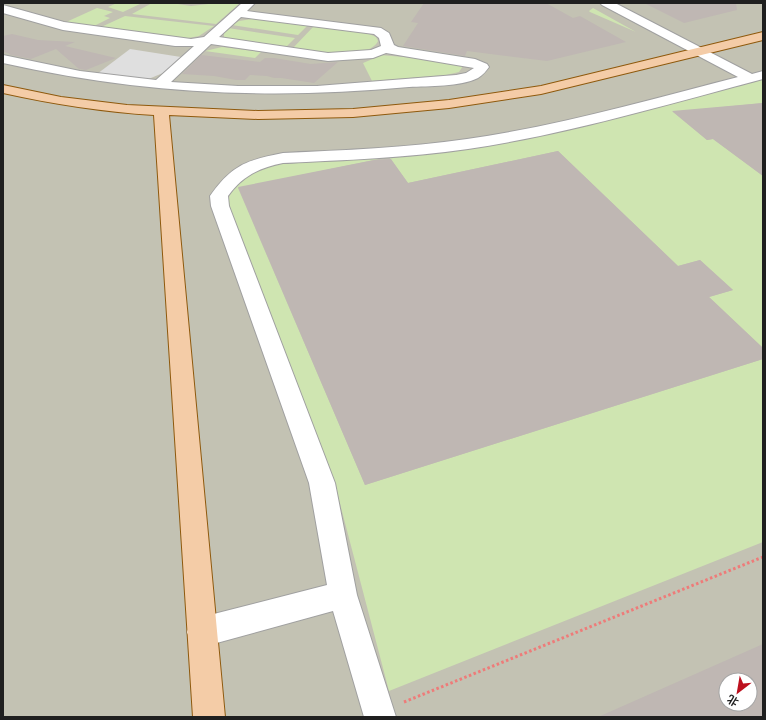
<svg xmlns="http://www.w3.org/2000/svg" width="766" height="720" font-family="Commissioner,'Noto Sans SC',sans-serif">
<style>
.construction{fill:#c3c2b3;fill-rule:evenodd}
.grass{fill:#cfe5b1}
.parking{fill:#dfdfdf}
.building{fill:#bfb7b3;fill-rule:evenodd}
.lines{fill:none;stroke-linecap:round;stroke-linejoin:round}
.minor-casing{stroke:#a0a0a0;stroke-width:2}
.major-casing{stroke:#8e590d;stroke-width:2}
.path{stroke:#ee7b79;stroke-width:3;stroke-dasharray:2.5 2.5;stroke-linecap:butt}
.minor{fill:#fff;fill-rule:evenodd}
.major{fill:#f4cca7;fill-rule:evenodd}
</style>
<rect width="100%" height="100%" fill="#efece7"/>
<path class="construction" d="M3,3h760v714h-760zM726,680h24v24h-24z"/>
<path class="grass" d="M117,3h25l-19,9 -15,-5z
M152,3h19l20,3 26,-3h23l-24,21 -84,-10z
M97,8l16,4 -9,4 6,2 -18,9 -28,-4z
M593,8l43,24 -46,-20 -1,-1z
M125,16l89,10 -15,10 -16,3 -84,-11z
M252,19h5l50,7 -9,9 -66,-10 7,-4z
M314,26l53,7 9,4 2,4c-9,20 -67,10 -85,7z
M228,28l67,10 -9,9 -60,-9 -2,-1v-4z
M222,47l39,5 -6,6 -50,-7z
M380,55l70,6 13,5 -4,6 -13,3 -74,6 -9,-18 12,-5z
M763,79v24l-90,9 34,28 6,-1 50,37v172l-54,-51 24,-7 -33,-30 -22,6 -120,-115 -150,32 -19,-26 -151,31 127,297 398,-126v183l-374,149 -56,-214 -106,-271c6,-32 31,-38 59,-44l263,-29 34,-7z"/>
<path class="parking" d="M130,49l51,8 -18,16 -17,7 -49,-6z"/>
<path class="building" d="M424,3h122l27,15 7,-2 46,26 -79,19 -80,-10 -2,5 -62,-10 15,-23 -7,-1z
M644,3h92l1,7 -53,13z
M12,34l26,6 37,2 -10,4 51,12 -30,12 -7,-1 -23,-20 -25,10 -20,-4 -3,-2 -5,-1v-16z
M201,55l59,7 5,-4h9l37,6 27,-2 -24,21 -33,-5h-7l-7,-2 -17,-1 -5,5h-9l-22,-4 -32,-2z
M763,103v73l-50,-37 -6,1 -35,-29z
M558,151l120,115 22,-6 33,30 -24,7 54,51v11l-398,126 -127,-298 136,-27 17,-1 17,24z
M763,644v73h-165zM726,680h24v24h-24z"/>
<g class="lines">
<g class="minor-casing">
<path id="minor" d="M242,3h13l-8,8 134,17 8,5 5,12 4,2 77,12 12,5 2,3c-3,4 -6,8 -11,11 -18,9 -49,8 -69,9 -140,13 -269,7 -406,-24v-8l77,16 76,9 38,-34h-19l-112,-16 -60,-17v-8l61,17 127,17 13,-2zM241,17l133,17 5,4 2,8 -10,4 -43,3 -109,-16zM211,44l117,17 45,-3 13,-5 88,15 -8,5 -10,2 -139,11h-79l-67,-4z
M600,3h15l137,71 11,-3v8c-98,26 -195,55 -295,70 -61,9 -123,11 -185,14 -24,5 -41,13 -55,33l1,10 106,277 22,112 39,122h-32l-31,-106 -131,36 -11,-4 -4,-11 4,-11 11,-4 125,-32 -18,-102 -98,-277 -1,-10c22,-31 37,-36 73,-43 61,-3 123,-5 184,-14 92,-13 181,-39 271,-62l-136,-72z"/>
</g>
<g class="major-casing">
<path id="major" d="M763,32v8l-222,54 -92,14 -96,9 -95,2 -89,-4 56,602h-32l-39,-602c-51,-3 -101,-11 -151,-22v-8l58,12 66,8 131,6 95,-2 96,-9 92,-14z"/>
</g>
<path class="path" d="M404,702l359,-145"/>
<use href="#minor" class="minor"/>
<use href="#major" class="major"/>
</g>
<rect width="766" height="720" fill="none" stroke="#1f1f1f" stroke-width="8"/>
<g transform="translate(738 692) rotate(211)"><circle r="19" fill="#ffffff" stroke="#a5a5a5"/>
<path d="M0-3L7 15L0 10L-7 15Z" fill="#bd111f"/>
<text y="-6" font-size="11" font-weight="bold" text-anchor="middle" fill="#1f1f1f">北</text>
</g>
</svg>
